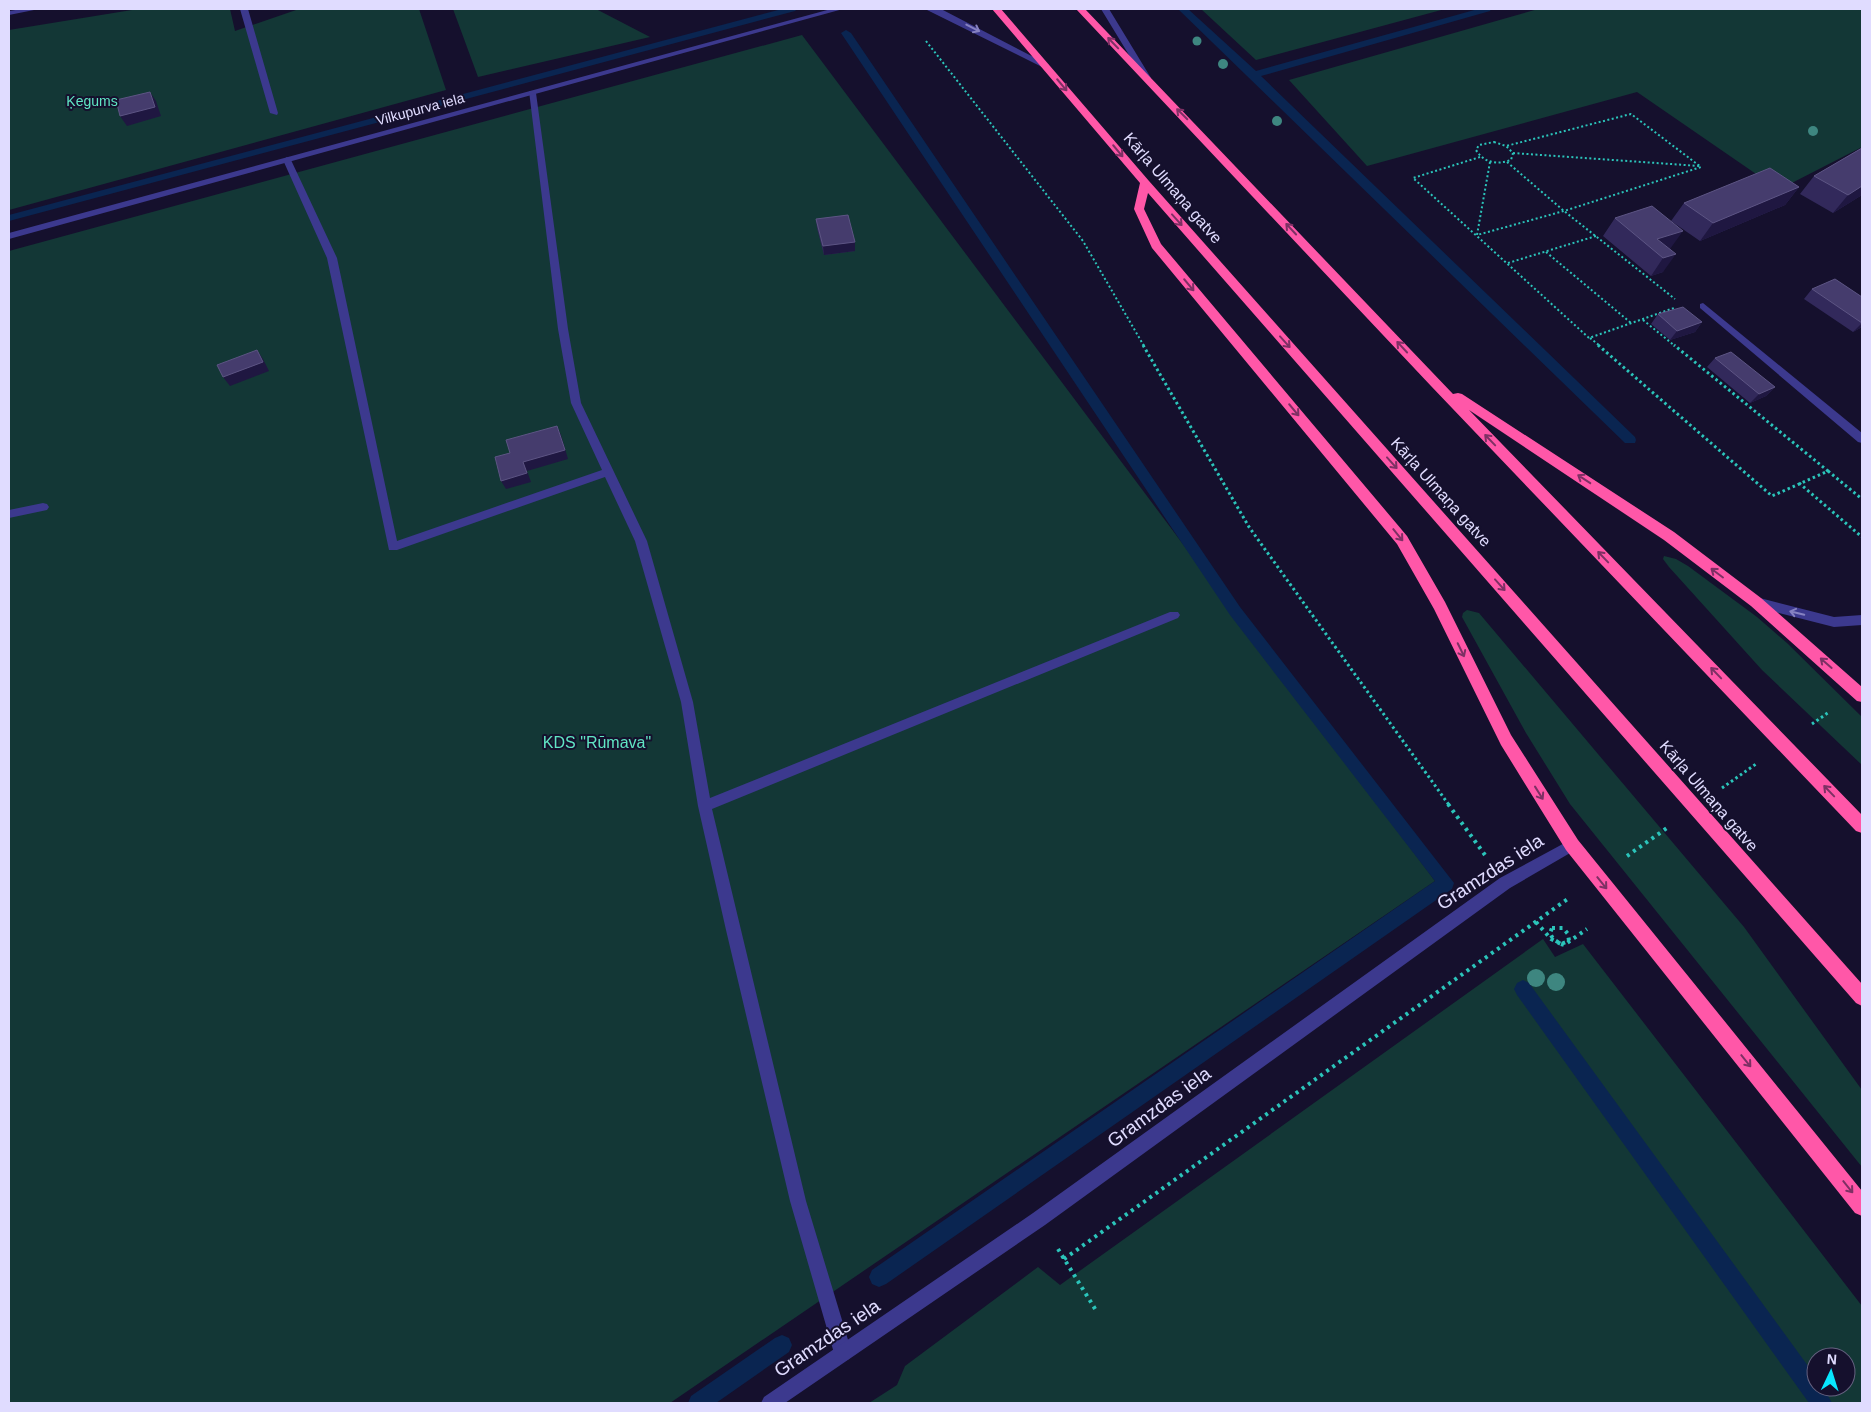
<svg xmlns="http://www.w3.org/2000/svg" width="1871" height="1412" font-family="Arial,sans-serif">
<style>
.green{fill:#133736;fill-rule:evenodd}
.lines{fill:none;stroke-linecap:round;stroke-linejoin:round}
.stream{fill:#0a2551;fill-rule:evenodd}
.path-far2{stroke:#2bc4ba;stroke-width:2;stroke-dasharray:2 2.5;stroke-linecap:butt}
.path-far1{stroke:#2bc4ba;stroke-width:3;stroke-dasharray:2.5 3;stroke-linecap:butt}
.path{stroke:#2bc4ba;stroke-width:4;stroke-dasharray:3 4.5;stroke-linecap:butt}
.lane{fill:#3c398e;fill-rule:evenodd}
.street{fill:#3c398e;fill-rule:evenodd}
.highway{fill:#ff57a8;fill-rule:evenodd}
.tree{fill:#3e8680}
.wall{fill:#32295b}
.shaded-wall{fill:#1f1741}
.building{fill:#453c6d;stroke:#5d5584}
.oneway{stroke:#8682c1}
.oneway2{stroke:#7e3064}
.labels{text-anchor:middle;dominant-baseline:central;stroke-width:4;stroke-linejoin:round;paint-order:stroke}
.far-park-label{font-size:14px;fill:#60e6c4;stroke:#15102d}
.far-street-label{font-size:14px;fill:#e0dcff;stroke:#15102d}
.street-label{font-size:16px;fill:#e0dcff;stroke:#15102d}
.park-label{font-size:16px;fill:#60e6c4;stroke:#15102d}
.near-street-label{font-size:19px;fill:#e0dcff;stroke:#15102d}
</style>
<rect width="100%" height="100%" fill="#15102d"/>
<path class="green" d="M138,9h92l5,22 64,-22h120l27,81 -437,120v-180z
M453,9h143l54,28 -172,40z
M1201,9h244l-189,51z
M1538,9h324v138l-80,41 -23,-12 -122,-84 -270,74 -78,-86z
M802,35l633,846 -765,522h-661v-1152z
M1664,556l12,3 12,7 69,51 30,26 75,74v48l-100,-95 -93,-103 -6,-8z
M1467,610l12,3 265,314 118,163v77l-292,-363 -44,-71 -64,-116 1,-4z
M1543,939l12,18 28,-13 279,362v97h-993l28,-18 8,-19 133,-99 22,18zM1816,1357h30v30h-30z"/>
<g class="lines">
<path class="stream" d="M782,9h15l-2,2 -786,210v-6z
M1178,9h10l68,62 222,-62h13l-1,2 -229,65 374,361 1,3 -1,3h-10z
M846,30l5,3 389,574 214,276 -2,6 -566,395 -7,3 -7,-3 -3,-7 3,-7 563,-389 -205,-266 -389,-582z
M1523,980l6,3 287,394v10h7l9,16h-23l-292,-408 -3,-6 3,-6z
M782,1335l7,3 3,7 -3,7 -73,51h-28l3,-7 84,-58z"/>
<path class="path-far2" d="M926,41l157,200 61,105
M1494,142l12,4 7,7 -2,7c-14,5 -27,3 -35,-10l3,-5z
M1513,153l186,13
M1480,157l-67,21 176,160 85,-30
M1490,162l-13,73 87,-24 137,-44 -70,-53 -125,32
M1507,162l57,49 111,88
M1546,252l85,71
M1508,263l88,-27
M1643,320l32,26
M1590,338l10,8"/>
<path class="path-far1" d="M1143,345l106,182 200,278
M1598,345l174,151 56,-25 -154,-126
M1828,471l34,28
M1799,483l63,54
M1812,724l17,-12
M1722,788l34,-24"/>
<path class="path" d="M1448,804l37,51
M1627,856l40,-28
M1536,922l15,17 10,5
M1552,928h11l5,6 1,7 -8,3 -8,-5 -3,-6z
M1561,944l3,1 23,-16
M1058,1249l39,63
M1064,1259l505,-361"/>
<path class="lane" d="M22,9h17l-30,6v-4z
M529,91l7,2 32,236 13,74 66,138 46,161 17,96 460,-186h8l2,3 -2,3 -466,191 94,392 46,152 -3,6 -6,3 -6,-3 -3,-6 -44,-152 -64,-271 -28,-124 -17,-104 -46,-161 -30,-64 -208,73h-8l-62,-292 -44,-98 4,-3 4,3 46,98 60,283 205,-71 -31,-67 -13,-74z
M1703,303l159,130v10l-4,-1 -158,-134v-4z
M43,503l4,1 2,3 -2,3 -38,8v-8z"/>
<path class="street" d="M240,9h8l30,104 -1,2 -7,-2z
M831,9h12l-834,230v-6z
M925,9h16l108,56 -7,2z
M1101,9h8l42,69 -1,2 -7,-2z
M1756,597l78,20 28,-2v10l-28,2 -78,-20 -4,-2 -2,-3 2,-3z
M1572,839l5,2 2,4 -2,4 -67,39 -465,337 -260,178h-24l3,-6 269,-184 467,-335z"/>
<path class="highway" d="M992,9h9l148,172 713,803v22l-6,-3 -708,-810 -4,16 17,35 246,292 38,66 66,133 67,105 284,351v25l-7,-3 -289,-363 -65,-105 -67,-136 -37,-65 -245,-296 -18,-39 6,-26z
M1076,9h9l368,385 5,-1 4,1 212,138 87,66 101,89v15l-5,-1 -106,-95 -87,-66 -195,-130 393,405v18l-6,-2 -425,-445z"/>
</g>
<g class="tree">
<circle cx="1197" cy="41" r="4.5"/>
<circle cx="1223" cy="64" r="5"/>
<circle cx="1277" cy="121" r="5"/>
<circle cx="1813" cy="131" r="5"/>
<circle cx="1536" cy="978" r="9"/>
<circle cx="1556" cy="982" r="9"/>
</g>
<path class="wall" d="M1862,148v47l-29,18 -33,-19 14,-18z
M1799,187l-14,18 -85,36 -29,-20 13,-18z
M1615,218l55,31 -7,23 -12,4 -48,-40z
M816,219l39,23v9l-31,4 -7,-27z
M1812,289l50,8v30l-9,5 -49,-33z
M1658,314l44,8 -7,10 -25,8 -19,-16z
M1715,358l60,29 -9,9 -16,7 -43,-36z"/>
<path class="shaded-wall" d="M150,92l6,9 5,15 -34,10 -7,-10z
M1862,186v9l-29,18 15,-18z
M1799,187l-14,18 -85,36 13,-18z
M1683,231l-13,18 -13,-10z
M855,242v9l-31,4 -1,-9z
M1676,254l-13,18 -12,4 12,-18z
M1702,322l-7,10 -25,8 7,-9z
M1862,323v4l-9,5z
M257,350l6,9 6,12 -39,15 -7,-9z
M1775,387l-9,9 -16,7 9,-9z
M557,426l4,9 7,24 -41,12 4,11 -25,7 -5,-8 22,-19z"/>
<path class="building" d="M150,92l5,15 -35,9 -4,-16z
M1862,148v38l-14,9 -34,-19z
M1770,168l29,19 -86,36 -29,-20z
M1652,206l31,25 -26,8 19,15 -13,4 -48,-40z
M848,215l7,27 -32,4 -7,-27z
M1835,279l27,18v26l-50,-34z
M1683,307l19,15 -25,9 -19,-17z
M257,350l6,12 -40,15 -6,-12z
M1731,352l44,35 -16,7 -44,-36z
M557,426l8,24 -42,12 4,11 -26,8 -6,-24 15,-4 -4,-13z"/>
<defs><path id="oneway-shaft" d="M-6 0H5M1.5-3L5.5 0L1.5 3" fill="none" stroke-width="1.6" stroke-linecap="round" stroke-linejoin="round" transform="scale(1.25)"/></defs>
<g class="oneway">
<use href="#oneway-shaft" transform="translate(973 28) rotate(27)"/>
<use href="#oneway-shaft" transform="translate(1797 613) rotate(-166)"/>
</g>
<g class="oneway2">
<use href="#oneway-shaft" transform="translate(1113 43) rotate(-134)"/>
<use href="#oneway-shaft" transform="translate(1062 85) rotate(50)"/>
<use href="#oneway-shaft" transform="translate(1182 114) rotate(-135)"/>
<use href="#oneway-shaft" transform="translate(1118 151) rotate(50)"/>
<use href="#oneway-shaft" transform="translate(1177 220) rotate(48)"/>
<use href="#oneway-shaft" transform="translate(1291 229) rotate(-133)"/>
<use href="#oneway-shaft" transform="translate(1189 285) rotate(50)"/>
<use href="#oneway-shaft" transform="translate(1285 342) rotate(48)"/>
<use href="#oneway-shaft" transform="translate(1402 347) rotate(-133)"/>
<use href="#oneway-shaft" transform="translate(1294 410) rotate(50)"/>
<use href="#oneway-shaft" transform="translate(1490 440) rotate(-134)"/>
<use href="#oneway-shaft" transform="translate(1392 463) rotate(48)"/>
<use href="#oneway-shaft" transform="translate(1584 479) rotate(-147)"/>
<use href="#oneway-shaft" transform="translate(1398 535) rotate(51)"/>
<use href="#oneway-shaft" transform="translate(1603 557) rotate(-134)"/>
<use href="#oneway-shaft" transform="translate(1717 573) rotate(-143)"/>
<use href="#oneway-shaft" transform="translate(1500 585) rotate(48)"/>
<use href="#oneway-shaft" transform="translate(1461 650) rotate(64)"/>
<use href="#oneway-shaft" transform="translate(1826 663) rotate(-139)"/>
<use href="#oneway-shaft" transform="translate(1716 673) rotate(-134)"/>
<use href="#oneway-shaft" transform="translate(1829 791) rotate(-134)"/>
<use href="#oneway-shaft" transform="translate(1539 793) rotate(58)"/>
<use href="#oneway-shaft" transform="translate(1602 883) rotate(51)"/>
<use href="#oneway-shaft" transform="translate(1746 1061) rotate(51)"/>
<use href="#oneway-shaft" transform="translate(1848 1187) rotate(51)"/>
</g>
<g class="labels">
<g class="far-park-label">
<text x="92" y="101">Ķegums</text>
</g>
<g class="far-street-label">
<text transform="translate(420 109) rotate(-15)">Vilkupurva iela</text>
</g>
<g class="street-label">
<text transform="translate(1173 188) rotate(49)">Kārļa Ulmaņa gatve</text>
<text transform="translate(1441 492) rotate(48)">Kārļa Ulmaņa gatve</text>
<text transform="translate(1709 796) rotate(49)">Kārļa Ulmaņa gatve</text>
</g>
<g class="park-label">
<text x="597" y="742">KDS "Rūmava"</text>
</g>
<g class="near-street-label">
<text transform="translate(1490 872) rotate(-33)">Gramzdas iela</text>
<text transform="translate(1159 1107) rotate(-36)">Gramzdas iela</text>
<text transform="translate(827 1338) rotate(-34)">Gramzdas iela</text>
</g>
</g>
<rect width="1871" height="1412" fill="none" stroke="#e0dcff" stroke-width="20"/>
<g transform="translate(1831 1372) rotate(4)"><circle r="24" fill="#15102d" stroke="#666281"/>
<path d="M0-4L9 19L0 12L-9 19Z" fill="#08e7ff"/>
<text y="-8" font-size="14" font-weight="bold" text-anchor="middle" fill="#e0dcff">N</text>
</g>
</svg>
